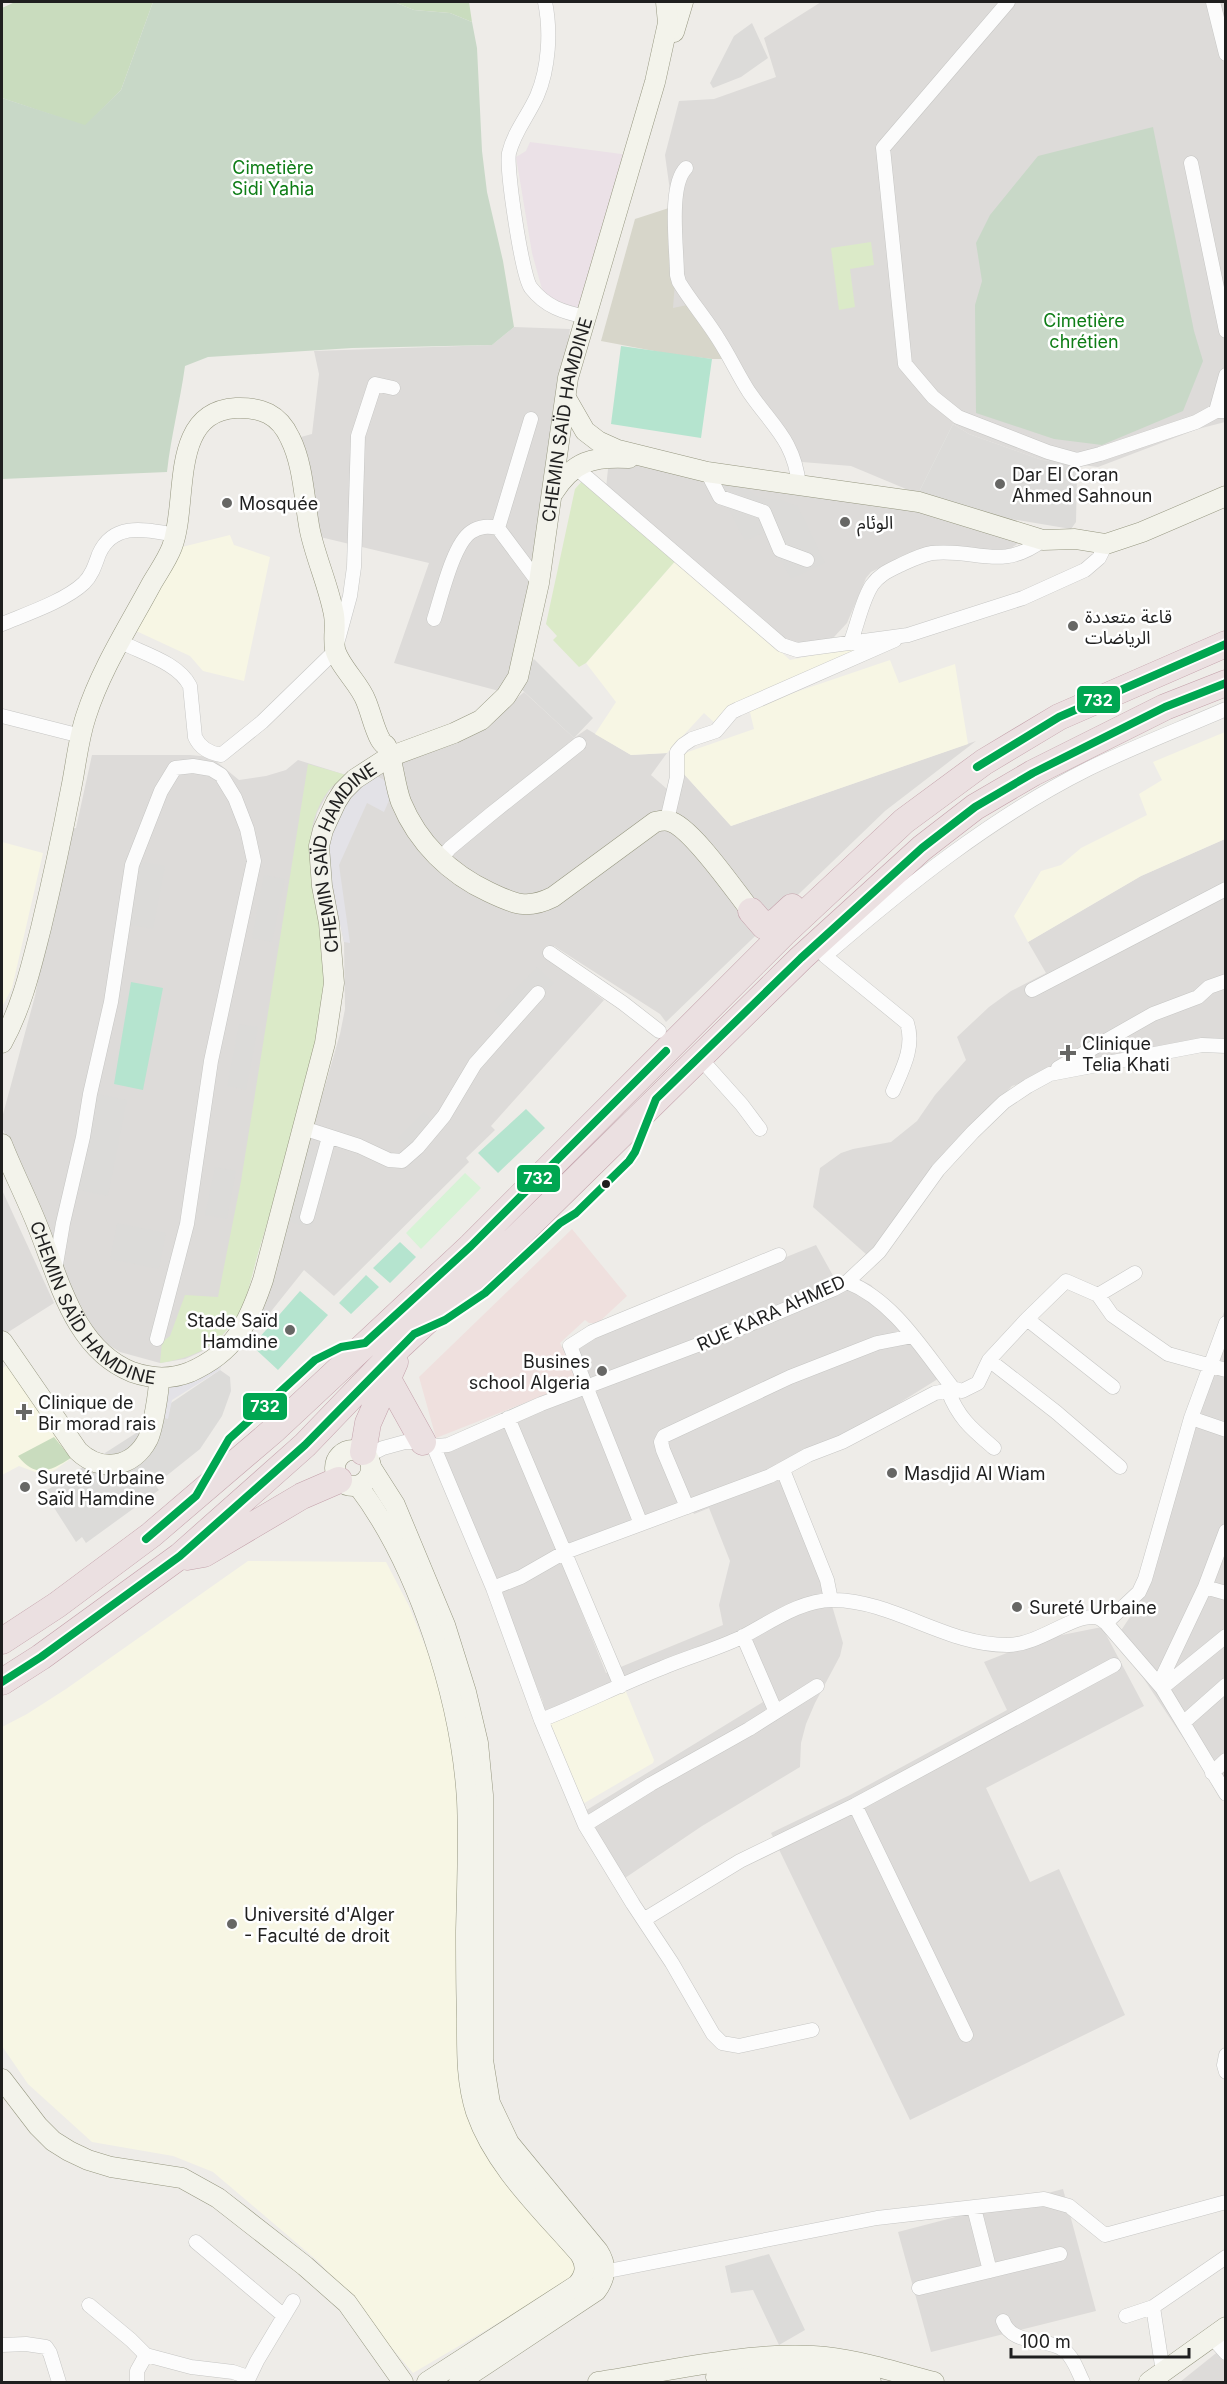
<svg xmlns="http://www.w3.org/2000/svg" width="1227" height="2384" font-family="Inter,'Noto Sans Arabic',sans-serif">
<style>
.residential{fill:#dddbd9;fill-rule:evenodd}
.commercial{fill:#efe0de}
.industrial{fill:#ebe1e7}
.education{fill:#f7f6e4}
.religious{fill:#dcdbd9}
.construction{fill:#d7d6ca}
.grass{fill:#dbeac8}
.forest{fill:#c9dcbe}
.cemetery{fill:#c8d8c7}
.park{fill:#d7f3d6}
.pitch{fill:#b5e4cf}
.plaza{fill:#e3e2e7}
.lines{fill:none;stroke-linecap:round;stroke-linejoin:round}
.street-casing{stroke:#c6c6c4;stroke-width:15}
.secondary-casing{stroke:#969780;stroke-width:21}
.highway-casing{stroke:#c3a0aa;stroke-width:27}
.street{stroke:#fcfcfc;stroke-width:14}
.secondary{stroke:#f3f3eb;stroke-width:20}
.highway{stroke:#ebe0e1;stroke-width:26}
.bus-1-casing{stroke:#fff;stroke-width:12}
.bus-1{stroke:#00a651;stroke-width:8}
.poi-dot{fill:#676765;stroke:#fff;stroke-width:2}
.bus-dot{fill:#1f1f1f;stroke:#fff;stroke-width:2}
.labels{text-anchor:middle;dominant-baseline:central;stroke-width:5;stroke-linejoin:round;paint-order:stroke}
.park-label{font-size:18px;fill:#0e7d16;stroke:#fff}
.street-label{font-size:18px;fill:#1f1f1f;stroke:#fff}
.poi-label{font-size:18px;fill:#1f1f1f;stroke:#fff;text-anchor:start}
.line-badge{stroke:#fff;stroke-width:2}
.badge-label{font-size:16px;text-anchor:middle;font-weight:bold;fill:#fff}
</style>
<rect width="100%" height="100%" fill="#eeece8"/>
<path class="residential" d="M821,2h404v420l-27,7 -100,38 -56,-7 -73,-26 -16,-10 -35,70 -67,-28 -49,-4 -62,-90 -68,-64 4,-39 -1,-42 -10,-72 14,-54 35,-2 62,-22 -12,-39z
M514,327l56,2 -31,220 -21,113 -19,29 -105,-28 35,-100 -113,-27 -19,-98 15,-4 7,-60 -5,-23 178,-6z
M614,461l203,26 211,50 -20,13 -8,2 -50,-7h-13l-21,5 -45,22 -5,6 -19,45 -13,14 -14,6 -32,1 -182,-156 2,-19z
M524,692l50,46 13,-9 44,26 36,-2 -16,22 24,21 8,-23 48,53 245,-85 -91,70 -219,211 -6,-8 -106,-68 -10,11 60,43 -113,126 4,4 -29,28 3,4 -135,134 -30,-26 -39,49 -6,-4 81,-281 5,-25 -1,-67 -18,-86 46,-82 121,-55z
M92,755h98l21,2 28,23 27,-4 20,-6 12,-10 48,15 -17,16 -12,22 -6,26 -1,37 10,52 -57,309 -45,102 -13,11 -20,9 -25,4 -40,-11 -13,-8 -11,-11 -27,-49 -67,-157v-9l33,-122 33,-168h8z
M1225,839v203l-110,15 -103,29 -14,15 -105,128 -26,26 -54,-48 7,-39 21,-15 12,-4 38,-7 26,-21 18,-26 31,-35 -9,-23 32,-30 22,-16 35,-18 -18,-31 113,-66z
M2,1190l52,113 -52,33z
M816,1245l20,36 25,-1 10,5 78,87 -77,48 -26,15 -70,29 57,145 10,34 -3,13 -25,47 -9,21 -5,19 -1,24 -98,59 -77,52 -40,-67 178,-109 -27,-64 -192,81 -1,-17 -102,-251 66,-26 -6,-12 77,-31 -16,-35zM689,1502l5,12 15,-6 21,53 -11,44 4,20 -117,48 -48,-120z
M1225,1309v492l-85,-128 -26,-32 26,-39 41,-134 24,-101z
M1102,1627l42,79 -158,82 44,94 29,-13 66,146 -215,105 -139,-287 79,-38 157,-85 -23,-48 58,-23z
M1063,2189l33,122 -165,41 -33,-120z
M1225,2346v36h-45z"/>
<path class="commercial" d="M572,1229l55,67 -29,27h-9l-4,-3 -25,23 18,39 -142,56 -17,-61z"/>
<path class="industrial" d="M530,142l99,13 -46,153 -16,-1 -19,-9 -6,-9 -10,-36 -16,-96 10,-6z"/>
<path class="education" d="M230,535l4,10 36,12 -26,124 -41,-10 -13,-15 -58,-27 32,-60 18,-22z
M677,559l113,101 83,-17 -156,82 -13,-12 -37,40 -36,2 -36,-21 21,-32 -30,-39z
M890,660l9,23 56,-19 13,80 -237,82 -48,-53 -1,-19 72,-25 -5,-21z
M1225,732v107l-84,37 -113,66 -14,-26 27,-45 20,-6 20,-17 66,-33 -8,-21 23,-14 -9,-18z
M2,842l41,11 -31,135 -10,19z
M10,1362l66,93 -30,21 -27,-10 -17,9v-106z
M248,1561l138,1 23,44 37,92 16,104 30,359 85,105 -4,13 -160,94 -93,-110 -107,-91 -40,-16 -81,-14 -64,-58 -26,-38v-319l25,-13 39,-25z
M622,1682l32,78 -1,3 -72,42 -37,-86z"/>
<path class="religious" d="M752,23l16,35 -27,19 -28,11 -3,-5 24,-47z
M953,424l16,10 73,26 31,3 4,11 -1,48 -5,7 -60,-10 -93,-25z
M719,477l6,8 23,5 11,8 22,2 17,6 27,57 -34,16 -26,-47 -20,9 -19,-37z
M534,659l59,59 -19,20 -55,-51 5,-12z
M138,861l27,5 -12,63 -28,-5z
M264,875l21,4 -13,63 -20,-4z
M537,967l17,16 -43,44 -17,-16z
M239,1024l19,3 -12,63 -19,-4z
M93,1093l34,7 -19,96 -34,-7z
M424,1112l15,16 -26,25 -15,-15z
M307,1149l24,6 -19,72 -23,-5z
M215,1167l21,4 -9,48 -22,-4z
M117,1223l49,10 -7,36 -49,-10z
M220,1370l10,7 1,14 -9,25 -22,33 -45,36 4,5 -73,53 -4,-6 -6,5 -32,-50 125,-80 2,-9z
M769,2254l36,76 -26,15 -26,-55 -22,3 -6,-27z"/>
<path class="construction" d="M672,207l4,62 -3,39 19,-4 39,55h-19l-42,-5 -69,-13 34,-122z"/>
<path class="grass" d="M871,242l3,23 -24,4 5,38 -16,3 -8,-62z
M583,480l94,79 -91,104 -7,4 -26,-27 4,-4 -11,-12 29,-135z
M308,764l38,11c-6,5 -13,10 -17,15 -39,50 -6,119 -3,173 1,41 -11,81 -21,121 -14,56 -29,111 -46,166 -5,17 -12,51 -21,65 -19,31 -44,43 -78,48l2,-21 8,-6 15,-41 33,2 23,-116z"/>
<path class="forest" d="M15,2h138l-32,88 -36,36 -83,-28v-90z
M394,2h75l3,20 -22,-9 -36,-3z
M54,1437l17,21c-21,13 -35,21 -53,-2z"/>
<path class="cemetery" d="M153,2h241l20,8 36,3 22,9 5,26 5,103 5,41 16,69 11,66 -22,18 -140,3 -144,9 -23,9c-5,36 -14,70 -18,106l-165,7v-381l83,27 36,-35z
M1153,127l41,204 9,30 -20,50 -81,34 -48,-6 -78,-26 -1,-108 7,-24 -6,-38 14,-28 48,-59z"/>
<path class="park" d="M465,1173l16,15 -60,61 -15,-16z"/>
<path class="pitch" d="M621,346l91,13 -11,79 -90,-14z
M131,982l32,6 -20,102 -29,-6z
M526,1109l19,19 -47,45 -20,-20z
M400,1242l16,15 -26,26 -17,-15z
M366,1275l13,12 -28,27 -12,-11z
M300,1291l28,24 -50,55 -26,-24z"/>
<path class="plaza" d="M372,774l19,9 2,8 -9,21 -17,-9 -28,62 11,78 -6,-1 -18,-86 1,-14 17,-38z
M224,1358l-4,12 -48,30 -4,19 -11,-3 3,-18 8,-9 20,-13z"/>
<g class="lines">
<g class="street-casing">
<path id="street" d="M545,2c6,29 4,66 -8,94 -9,20 -23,36 -28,57 -3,15 13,124 22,135 15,19 32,24 55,29
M1008,2l-125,146 22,216 28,33 25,20 90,35 29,8 23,-6 96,-32 20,-11h10
M1213,2l13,52
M1191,163l35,168
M686,168c-18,18 -9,80 -9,107l2,7c12,20 28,38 40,58 11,17 19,35 30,52 24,35 45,48 50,93
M1216,411l10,-36
M575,467l207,178 15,5 111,-15 115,-37 62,-28 14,-12 7,-14
M707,472l13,25 44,15 16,38 27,10
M498,528l33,-109
M434,619c7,-21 19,-75 37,-87 9,-6 17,-6 27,-4l41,55
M2,624c24,-10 63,-23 82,-41 8,-8 11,-18 15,-29 15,-33 47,-24 77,-19
M119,641c22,12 59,21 71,45l5,51c5,11 14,16 26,18l41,-33 73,-71 15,-55 4,-29 4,-131 17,-52 18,4
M851,641c7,-18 11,-41 21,-56 7,-10 16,-14 26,-19 11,-5 22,-11 34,-13 44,-5 69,19 111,-13
M2,716l79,20
M667,820l10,-43v-25l6,-7 9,-6 24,-8 16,-19 6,-3 157,-69
M440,860l10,-12 41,-34 88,-70
M550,953l73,50 36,28
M1032,990l194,-101
M700,1058l42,47 18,24
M1058,1068l95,-54 45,-17 11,-10 17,-6
M893,1091c9,-21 22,-44 14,-68l-82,-67c81,-70 167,-139 263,-187 45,-22 92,-40 138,-60
M303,1128l56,18 30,14 13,1 16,-14 26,-31 31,-52 63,-71
M307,1217l22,-80
M55,1270l8,-47 20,-86 7,-43 21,-92 21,-137 29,-74 14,-23 18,-2 18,3 10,6 14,23 12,31 7,32 -43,200 -24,163 -30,115
M847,1282c46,18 76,68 105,105l-4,4c11,28 24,38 46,57
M1098,1295l37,-22
M1027,1319l86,68
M989,1360l67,52 64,55
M508,1418l113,268
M1191,1418l35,12
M433,1445l60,143 48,132 44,105 48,79 39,59 41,71 9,9 17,3 73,-16
M367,1456l16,-8 22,-6h18l14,4 11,-1 93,-41 183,-69 110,-46 13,-7 32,-30 59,-82 35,-38 31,-30 24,-16 22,-12 152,-29 24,1
M783,1470l44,110 4,20
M687,1507l-24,-57 -2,-8 3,-6 126,-59 87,-34 36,-7
M641,1524l-71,-178 22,-14 187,-77
M1205,1587l21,6
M493,1588l28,-11 42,-24 207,-77 38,-21 34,-13 93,-49 21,-4 6,2 16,-8 11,-23 38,-41 39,-38 32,14 14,20 56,39 58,16
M1106,1623l33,-31 6,-13 46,-161 35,-95
M743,1636l32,74
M1159,1684l46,-97 21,-56
M1162,1688l64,-52
M541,1720c41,-16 80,-36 121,-52 26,-11 55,-19 80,-31 27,-14 60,-38 92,-37 61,1 113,46 175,45 30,-1 61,-29 85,-28 5,0 8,3 12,6l56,65 64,106
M1183,1723l43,-38
M1212,1773l14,-13
M855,1805l111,230
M585,1825l66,-41 98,-55 68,-43
M645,1919l95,-58 115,-56 259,-140
M1226,2055l-2,10 2,7
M974,2208l16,63
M196,2242l87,73
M598,2273l279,-55 167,-19 25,7 36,29 121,-33
M919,2288l141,-34
M89,2305l42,35 15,15 45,12 42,5 15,5
M1153,2307l10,65
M1126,2316l27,-9 73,-50
M1003,2321c9,25 43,16 61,29 10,8 14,22 19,32
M1218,2344l8,9
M2,2345l24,-1 20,3 4,6 9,29
M137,2382v-11l9,-16
M247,2382l10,-21 36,-60"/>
</g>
<g class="secondary-casing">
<g id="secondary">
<path d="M674,32l9,-30"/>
<path d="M566,398l19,33 13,10 20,9 89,22 212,30 124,38 32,-1 31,5 36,-12 84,-36"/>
<path d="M553,493c20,-32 40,-37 76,-35"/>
<path d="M2,1043c20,-36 29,-76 39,-115 11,-46 21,-92 30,-139 5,-24 7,-49 15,-73 15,-47 43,-90 66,-133 7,-12 15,-23 20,-36 17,-45 -4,-135 64,-139 25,-1 43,6 54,30 14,28 14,63 20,93 6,28 19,56 24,84 2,11 -1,23 1,34 4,17 25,35 31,52 5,12 8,27 14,38 6,10 4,1 8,11 6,17 7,36 13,52 17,41 49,72 88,90 25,12 38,18 64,5l102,-75c4,-1 10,-2 14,-1 22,5 66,70 82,90"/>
<path id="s1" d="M2,1144c11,28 25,55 36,83 21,52 36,122 94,145 20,7 38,8 58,0 45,-20 58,-48 73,-92l62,-237 9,-60 -5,-60 -7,-37 -3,-40 4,-16 13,-28 7,-11 12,-12 34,-22 65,-24 27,-13 25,-24 12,-19 21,-94 29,-205 87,-296 13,-59 -2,-21"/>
<path d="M2,1341l76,110c23,22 55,17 70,-12 5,-11 11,-47 11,-60"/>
<circle cx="353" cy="1468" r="18"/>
<path d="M372,1469l23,36 50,120 21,67 12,51 5,52v265l7,43 19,40 89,108c9,14 8,27 -2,40l-137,91"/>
<path d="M358,1486c61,80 103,214 109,314 2,43 0,88 -1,131 0,29 0,58 1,87 0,32 -1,63 9,94 19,55 67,99 104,142 7,11 6,21 -3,31l-150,97"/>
<path d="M2,2079l36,47 15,15 16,10 19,9 23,7 71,11 36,20 87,68 42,37 56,79"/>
<path d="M716,2377c52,-9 104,-8 155,5"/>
<path d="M598,2382c66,-10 148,-30 215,-26 41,2 81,16 121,26"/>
<path d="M1149,2382l77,-55"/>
</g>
</g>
<g class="highway-casing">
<path id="highway" d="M751,911l13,15 5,-1 9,-5 14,-13
M388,1379l35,63
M363,1452l5,-29 27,-61
M187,1557l17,-3 98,-58 37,-16
M2,1641l55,-36 94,-70 124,-106 196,-183 313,-313 120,-112 80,-59 75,-45 167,-73
M2,1682l39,-25 139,-101 125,-111 95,-99 115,-107 286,-281 121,-110 53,-41 58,-34 132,-66 61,-24"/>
</g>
<use href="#street" class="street"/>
<use href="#secondary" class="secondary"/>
<use href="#highway" class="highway"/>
<g class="bus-1-casing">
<path id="bus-1" d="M977,767l82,-50 167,-73
M146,1539l50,-43 33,-57 86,-79 26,-13 24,-4 106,-97 195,-195
M2,1682l39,-25 139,-101 125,-111 109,-111 31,-14 40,-27 75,-70 16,-10 53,-52 6,-9 21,-53 145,-141 121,-110 53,-41 58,-34 132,-66 61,-24"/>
</g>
<use href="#bus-1" class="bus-1"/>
</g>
<g class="poi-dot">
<circle cx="1000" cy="484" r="6"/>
<circle cx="227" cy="503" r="6"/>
<circle cx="845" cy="522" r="6"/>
<circle cx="1073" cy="626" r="6"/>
<path d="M1065 1044h6v6h6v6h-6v6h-6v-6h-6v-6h6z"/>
<circle cx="290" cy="1330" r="6"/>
<circle cx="602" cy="1371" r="6"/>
<path d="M21 1403h6v6h6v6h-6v6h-6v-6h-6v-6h6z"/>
<circle cx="892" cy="1473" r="6"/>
<circle cx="25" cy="1487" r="6"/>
<circle cx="1017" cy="1607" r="6"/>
<circle cx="232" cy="1924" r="6"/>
</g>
<circle class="bus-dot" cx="606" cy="1184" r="5"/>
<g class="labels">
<g class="park-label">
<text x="273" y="167">Cimetière<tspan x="273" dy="21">Sidi Yahia</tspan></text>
<text x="1084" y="320">Cimetière<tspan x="1084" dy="21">chrétien</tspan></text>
</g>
<g class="street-label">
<text stroke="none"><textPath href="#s1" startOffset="1430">CHEMIN SAÏD HAMDINE</textPath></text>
<text stroke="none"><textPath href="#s1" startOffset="890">CHEMIN SAÏD HAMDINE</textPath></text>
<text stroke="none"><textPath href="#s1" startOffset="189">CHEMIN SAÏD HAMDINE</textPath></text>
<text transform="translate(771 1313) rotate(-24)">RUE KARA AHMED</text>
</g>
<g class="poi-label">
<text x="1012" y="474">Dar El Coran<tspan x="1012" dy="21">Ahmed Sahnoun</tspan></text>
<text x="239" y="503">Mosquée</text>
<text x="857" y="522">الوئام</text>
<text x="1085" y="616">قاعة متعددة<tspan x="1085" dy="21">الرياضات</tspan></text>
<text x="1082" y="1043">Clinique<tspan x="1082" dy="21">Telia Khati</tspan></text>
<text x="278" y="1320" text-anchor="end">Stade Saïd<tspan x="278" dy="21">Hamdine</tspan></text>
<text x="590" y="1361" text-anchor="end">Busines<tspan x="590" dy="21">school Algeria</tspan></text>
<text x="38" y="1402">Clinique de<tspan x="38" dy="21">Bir morad rais</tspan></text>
<text x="904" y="1473">Masdjid Al Wiam</text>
<text x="37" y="1477">Sureté Urbaine<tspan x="37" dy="21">Saïd Hamdine</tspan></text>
<text x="1029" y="1607">Sureté Urbaine</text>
<text x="244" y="1914">Université d'Alger<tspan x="244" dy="21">- Faculté de droit</tspan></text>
</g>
</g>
<g class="line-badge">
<rect x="1076" y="685" width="45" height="29" rx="6" fill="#00a651"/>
<rect x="516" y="1164" width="45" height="29" rx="6" fill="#00a651"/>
<rect x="242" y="1392" width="46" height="29" rx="6" fill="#00a651"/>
</g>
<g class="badge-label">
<text x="1098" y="706">732</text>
<text x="538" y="1184">732</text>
<text x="265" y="1412">732</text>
</g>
<rect width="1227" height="2384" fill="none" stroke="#1f1f1f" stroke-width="6"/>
<path d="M1011 2348v9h178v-9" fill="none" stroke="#1f1f1f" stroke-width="3"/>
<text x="1020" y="2348" font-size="18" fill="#1f1f1f" stroke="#ffffff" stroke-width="4.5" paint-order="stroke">100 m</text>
</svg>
